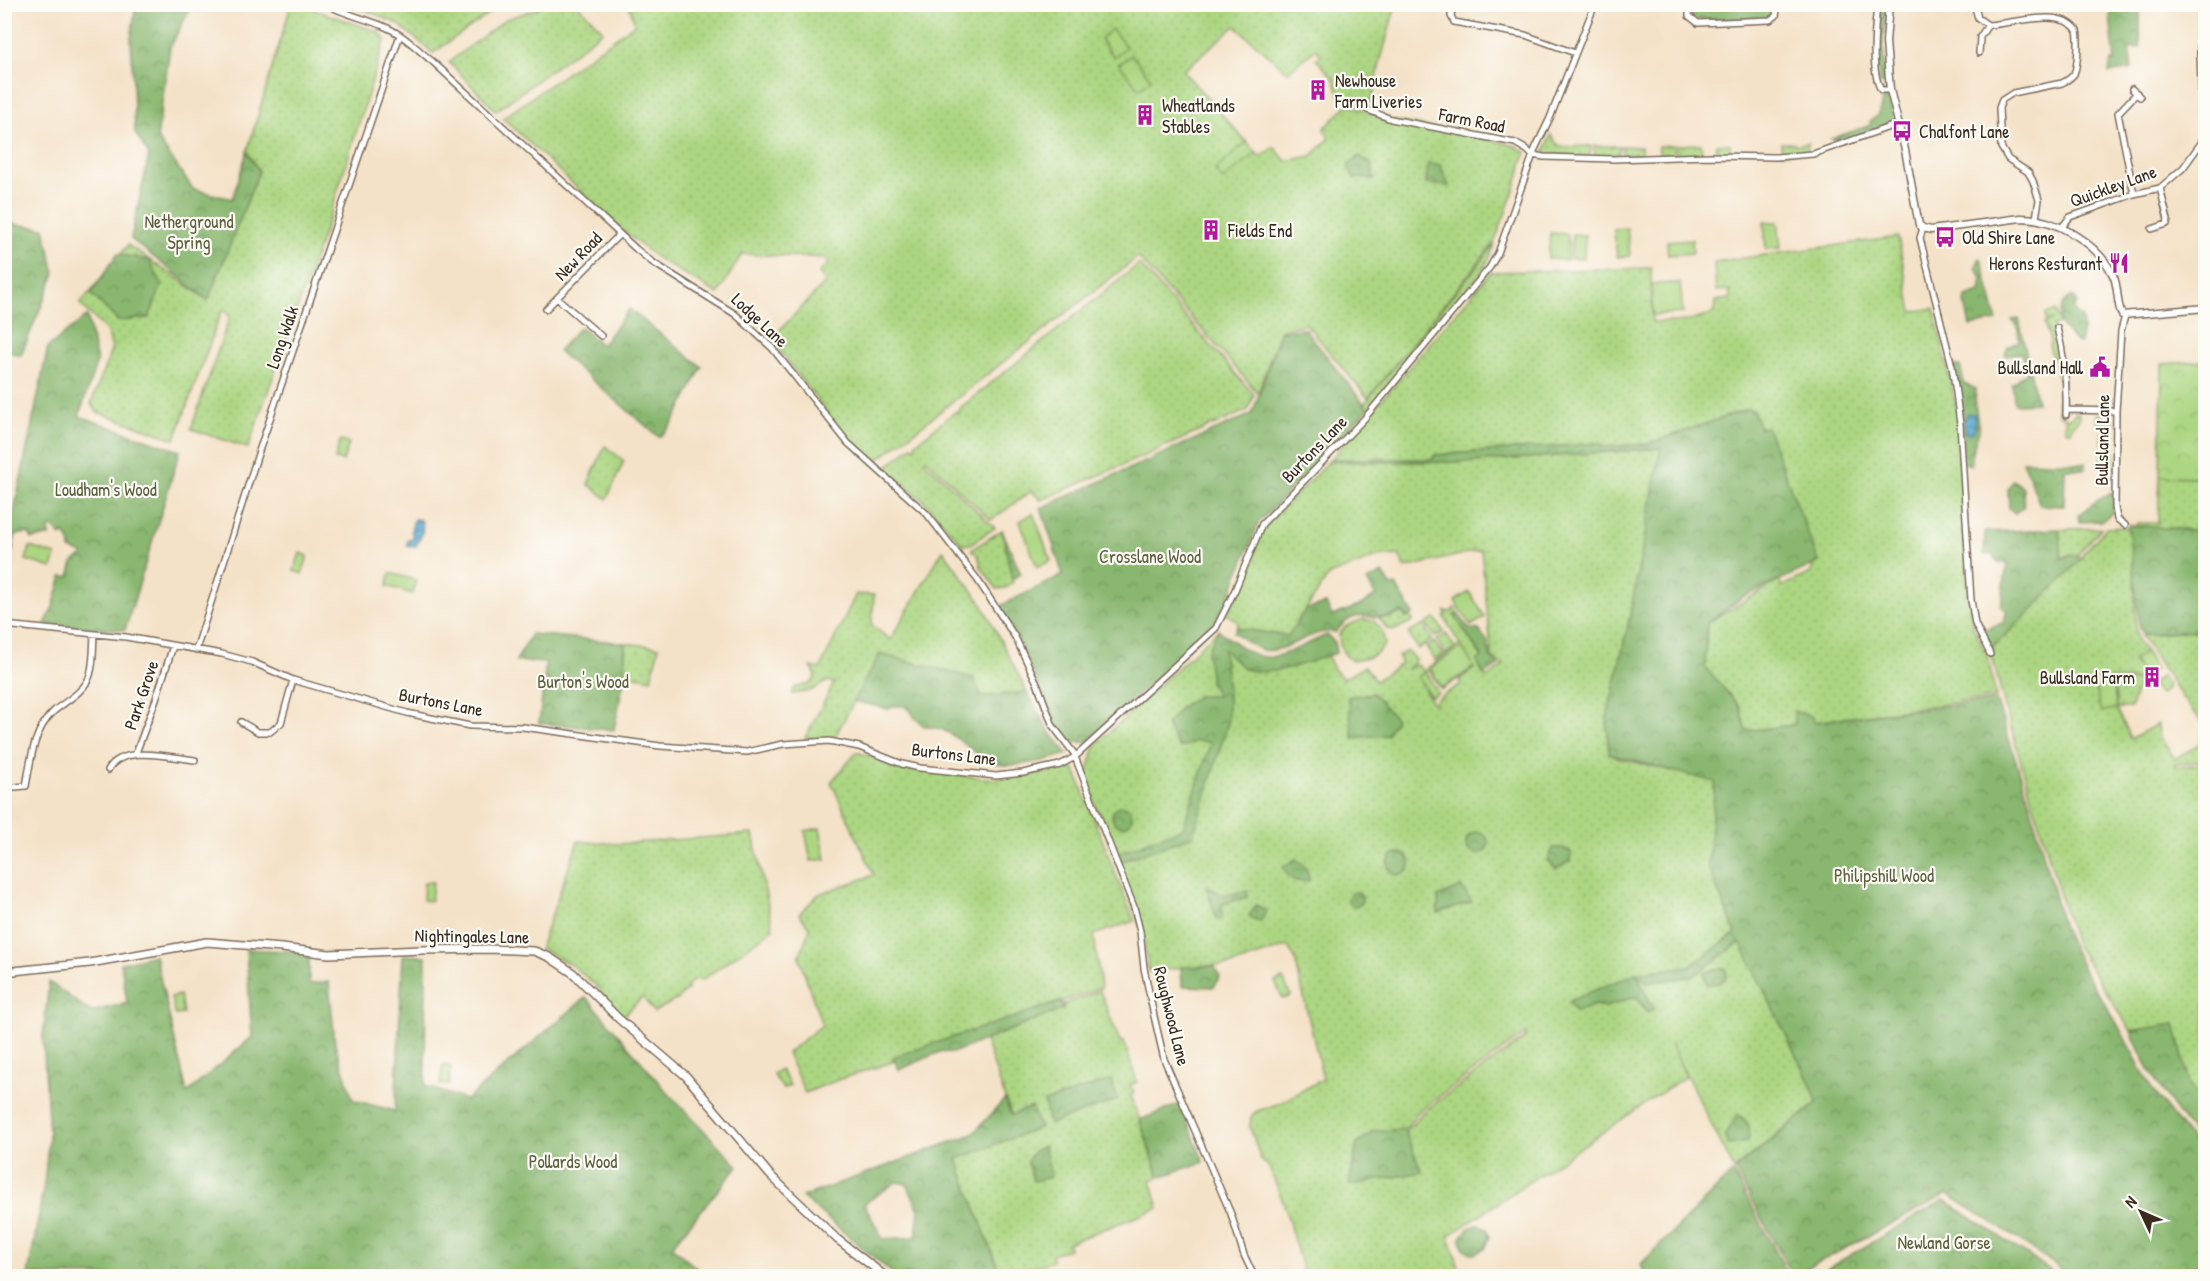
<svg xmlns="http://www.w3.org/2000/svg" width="2210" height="1281" font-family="'Patrick Hand',sans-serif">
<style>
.grass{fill:url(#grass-dots);stroke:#748050;stroke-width:1.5;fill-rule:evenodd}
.forest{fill:url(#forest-crowns);stroke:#627046;stroke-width:1.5;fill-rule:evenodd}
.park{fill:url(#park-crowns);stroke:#748050;stroke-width:1.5}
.garden{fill:#acd681;stroke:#748050;stroke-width:1.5}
.water{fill:url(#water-rules);stroke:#476976;stroke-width:1.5}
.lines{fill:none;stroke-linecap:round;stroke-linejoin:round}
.minor-casing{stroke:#7c6a5a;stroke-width:8}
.tertiary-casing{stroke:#7c6a5a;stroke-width:9}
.secondary-casing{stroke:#7c6a5a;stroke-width:10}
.minor{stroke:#fff;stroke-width:5}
.tertiary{stroke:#fff;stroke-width:6}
.secondary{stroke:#fff;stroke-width:7}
.labels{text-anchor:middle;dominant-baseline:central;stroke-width:4.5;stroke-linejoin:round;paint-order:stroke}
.poi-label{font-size:18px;fill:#3b2a1e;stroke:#fdfcf7;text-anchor:start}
.street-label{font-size:18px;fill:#3b2a1e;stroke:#fdfcf7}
.park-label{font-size:18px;fill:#5d5e3c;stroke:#fdfcf7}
</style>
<defs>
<pattern id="grass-dots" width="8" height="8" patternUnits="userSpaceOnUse" patternTransform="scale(1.5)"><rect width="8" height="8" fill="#acd681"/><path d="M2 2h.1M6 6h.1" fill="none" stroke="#95b86f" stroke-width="1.8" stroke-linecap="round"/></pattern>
<pattern id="forest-crowns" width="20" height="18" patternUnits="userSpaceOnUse" patternTransform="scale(1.5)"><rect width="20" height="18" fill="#89b76f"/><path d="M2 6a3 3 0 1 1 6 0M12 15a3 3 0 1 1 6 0" fill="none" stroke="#71955b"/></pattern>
<pattern id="park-crowns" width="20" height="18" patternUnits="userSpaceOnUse" patternTransform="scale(1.5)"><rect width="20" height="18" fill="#acd681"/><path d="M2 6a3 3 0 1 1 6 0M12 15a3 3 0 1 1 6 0" fill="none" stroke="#95b86f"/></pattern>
<pattern id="water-rules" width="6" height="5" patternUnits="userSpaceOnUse" patternTransform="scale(1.5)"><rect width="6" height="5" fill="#53a8cf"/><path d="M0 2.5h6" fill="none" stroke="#4689a7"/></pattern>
</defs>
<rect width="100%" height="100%" fill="#fdfcf7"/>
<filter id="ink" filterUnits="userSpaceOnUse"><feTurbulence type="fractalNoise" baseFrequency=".0167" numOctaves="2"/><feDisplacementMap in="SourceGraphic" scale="12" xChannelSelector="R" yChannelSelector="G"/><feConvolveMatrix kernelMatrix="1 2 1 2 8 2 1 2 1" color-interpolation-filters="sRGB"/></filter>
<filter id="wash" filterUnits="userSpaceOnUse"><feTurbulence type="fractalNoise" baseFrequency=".008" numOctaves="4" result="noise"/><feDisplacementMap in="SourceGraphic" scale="24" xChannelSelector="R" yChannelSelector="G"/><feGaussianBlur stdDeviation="1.35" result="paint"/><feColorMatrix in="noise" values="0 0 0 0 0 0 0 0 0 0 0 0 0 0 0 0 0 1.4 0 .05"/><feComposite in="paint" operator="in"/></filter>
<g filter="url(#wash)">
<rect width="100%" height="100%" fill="#f4e2c8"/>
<path class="grass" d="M1396,4l-16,59 -8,38 -5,6 -27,-10 -6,-18 -18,-20 5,-4 -5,-6 -28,23 -53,-46 -52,45 77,86 14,-10 12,14 25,-5 18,-17 -5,-10 22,-23 4,-1 41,15 97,19 28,7 10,6 -13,41 -19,50 -126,155 -62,-74 -26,6 -22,63 -120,-136 -264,206 -38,-39 -64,-83 2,-5 52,-54 -7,-9 10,-10 -4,-5 -83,-4 -24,40 -61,-36 -33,-26 -121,-114 132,-94 -6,-19z
M291,5h15l9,5 64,22 6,8 -54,172 -83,236 -57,-19 39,-113 -8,-6 -47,129 -78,-27 -6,-8 21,-56 -5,-17 -27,-27 48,-59 80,55 51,-129 -12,-19z
M354,5h147l-68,48 -35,-29z
M543,5h35l25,26 -107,80 -47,-49 57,-43 28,-9z
M1551,135l9,12 31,-1 -1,10 -44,-1 -2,-2z
M1781,143h14l1,2 12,-2v8l-26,2z
M1701,144l1,10h-24v-9z
M1716,144h14v10h-14z
M1675,145v10h-15l-2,-9z
M1594,146h25v8l-24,2z
M1621,146l20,1v8l-5,1 -1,-3 -2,2h-10z
M1898,237l14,75 22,-4 24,107 6,128 7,78 17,37 8,39 -182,25 -2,-5 -18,8 -49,6 -5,-24 -36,-40 3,-44 73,-43 1,7 30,-14 2,-9 -46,-137 -7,1 -12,-19 -100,35 -47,3 -1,-4 -164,12 -4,4h-101l160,-187 160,-4 1,54c21,0 42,1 62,-9l1,-12 15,-2 -1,-9 -13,1 -2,-29z
M1495,244l-6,15 -10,16 -111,134 -4,-5z
M1138,265h2l114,130 -6,15 -36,16 -2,-1 -3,3 -41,18 -1,-1 -5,4 -119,51 -9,-9 -41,29 -65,-61 -2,2 71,67 -25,16 -7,1 -41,-46 -34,-29 1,-5 23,-19 3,2 1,-5 40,-32 3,3 1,-6z
M2056,311l4,13 -7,2 10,48 -6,2 -3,-10 4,-1h-3l-1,-8 -2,-1 -3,-11 2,-2 -7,-20 10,-3 -8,1 -1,-7z
M2063,376v40l-5,-1 1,-38z
M2076,413h3v6l-8,9v3l-6,-1v-12h5z
M2097,414h5l1,4h3l2,-3v27l1,-27 4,5 1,48 -12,-2v-17h6v-5l-6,-1 2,-15 -8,-8z
M605,446l19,15 -17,38 -19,-15z
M1661,448l-32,173 -22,97 2,36 12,5 94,22 -7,86 28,66 -46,33 -53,7 57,3 46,-35 76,155 229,-234 -228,241 -83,66 -64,-126 16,33 -237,160 13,40h-158l-20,-72 -15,-37 -8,-7 -11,-33 1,-10 4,-5 25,-9 43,-24 -28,-120 -7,-13 -57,19 -47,2 -35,5 -7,-40 -56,-154 9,-32 123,-116 8,44 -3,-26 22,20 82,-13 7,14 9,10 22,-13 10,15 27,-18 -4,-7 9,-5 8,8 -1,4 -8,7 9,-5 4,1 4,5 37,-26 -16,-28 2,-2 -1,-4 6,1 4,-4 4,7 -4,1 27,41 -1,14 6,7 17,-13 -12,-7 -11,-108 -76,18 -6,-13 -22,2 -48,18 -41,61 -52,-8 3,-6 -13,-8 9,-14 30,-74 63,-64h145zM1475,668l-16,12 2,4 -25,16 -2,6 -16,-29 11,-7 12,20zM1635,973l19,37 -7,2 -11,-16 -30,11 -11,-2zM1526,1033l-1,5 -103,75 -12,14 -5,2 13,-17zM1353,1163l69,9 -72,13z
M2160,476l45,1v54l-68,-5v-3h21z
M2124,527l8,3 4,100 2,11 7,11 -12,9 10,15 -4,3 -46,1 9,32 15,-10 -4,-18 1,-2 25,-1 -8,27h-14c0,9 11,17 13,31l28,-15 1,12 16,23 30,-19v21l-30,3v3l30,-3v340l-16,-20 -14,-60 -44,7 -57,-89 -69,-235 -15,-59h2l42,-40 48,-50v-3l24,-27z
M2101,528l-25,28 -5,-2 -9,6 -3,-31z
M1002,530l11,52 -7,6 -9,1 -16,-22 -3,-12 -7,-5z
M943,550l39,54 45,88 -45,5 -102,-43 -47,86 -28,-2 29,-55 -6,-2 -18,10 -18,3 2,-6 15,-4 6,-5v-6l-4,-6 9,2 36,-75 18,1 -2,30 18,15z
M2205,610v115l-21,-25 -43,-65 54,-4z
M1402,612l4,6 4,-2 3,5 -18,9 -8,-1 -8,-11h12z
M1435,618l9,14 -9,5 -9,-13z
M1363,619l11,2 8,10 3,13c-8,12 -19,15 -33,17 -10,-7 -12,-14 -13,-26l7,-9z
M1424,625l8,15 -14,9 -10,-16z
M1446,634l9,13 -10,7 -8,-14z
M1434,642l9,13 -8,5 -9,-13z
M625,643l34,4 -8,32 -26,-5z
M2161,676l7,9c-1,5 -5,8 -10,9l-6,-9z
M857,752l50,18 88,9 79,-11 60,153 -40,14 7,53 -150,51v4l-111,36 -35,14 -18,-40 35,-28 -23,-68 11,-29 -11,-14 20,-20 55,-19 -43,-93z
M753,834l20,95 -71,51 -7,-1 -9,8 2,2 -10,10 -24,13 -11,-15 -20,19 -19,-18 -4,-9 -27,-23 -33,-18 38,-107 39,3z
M1100,991l20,51 4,-1 13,41 -7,3 4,8 -3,2 28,82 -8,3 8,28 -91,35 1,6 -17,5 1,7 -52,15 -44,-117 82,-32 -28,-12 -26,-75 79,-31v-5z"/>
<path class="forest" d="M136,5h56l-22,42 -13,91 36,51 39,10 15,-47 12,19 -51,129 -77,-61 18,-84 -14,-22 -4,-95z
M1695,5h81l-5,12 -38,3h-35l-5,-3 -2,-5z
M1880,5h6l-3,37 3,43 -6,-2 -2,-14z
M2113,5h27v43l-11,1 3,20 -23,4 2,-12h4l-5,-46z
M1883,92h4l6,25 -3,5 -47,20 -12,-3 40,-14 -1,-4c12,-5 11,-17 13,-29z
M1360,156l12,9 2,14 -20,-1 -6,-12z
M1428,164l12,1 9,21 -23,-2z
M5,223l39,5 11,45 -34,82 -16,-4z
M117,254l32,6 13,24 -13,34 -31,3 -27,-27z
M1981,258l16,63 -27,5 -5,-23 1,-6 14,-5 2,-14 -6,-11 3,-8z
M2070,297h4l3,7 -4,4 3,6 6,3 1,12 -3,14 -5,-2 -14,-15c-2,-13 0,-21 9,-29z
M629,309l73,58c-11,19 -26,59 -43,70l-101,-86 22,-24 22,18z
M87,316l10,45 -18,55 101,35 -55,179 -80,-6 8,-17 9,-31 7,1 4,-14 10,-9 -13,-5 -1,-9 -5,-7 -3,3 -9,-9 -3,1v8l-17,3 -3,-6 -14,2 -2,15 -8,15v-35l6,-4 37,-179z
M2019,319l18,84 -22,1 -3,-20 15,-12 -6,-19 -16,2 3,-8 11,-6 -1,-12 -6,-9z
M1305,329l63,80 -109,113 -27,68 -18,34 -127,118h-16l-14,-17 -41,-89 -18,-29 65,-32 -22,-67 211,-94 29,-83z
M1954,366h6l4,18 12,5 -1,14 4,28 -4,10 -4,24 -7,-2 -3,-57z
M1748,409l5,1 7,18 7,-1 52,135 -76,35 -36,26 -2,44 35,40 6,24 48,-6v-14l19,6 1,5 182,-22 33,100 34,128 23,47 28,43 39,73 52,66v119h-134l-54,-38 -70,-44 -154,82 -58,-106 82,-67 -5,-16 -72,-145 -46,34 -46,7 -11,-9 17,36 -6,2 -12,-16 -30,11 -11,-2 -19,7 -7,-11 67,-28 55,-7 45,-33 -28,-66 7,-85 -106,-28 -2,-36 22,-97 32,-173 -188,14h-145l3,-3h101l4,-4 164,-12 2,4 46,-3z
M2023,461l62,2v6h-20l-1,37 -24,-1z
M2013,480l10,8 1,18 -9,7 -6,-5 -1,-19z
M2112,492l2,20 -13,9 -22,1 -1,-7 17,-13z
M2128,525l77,6v79l-10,21 -51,3 -4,-5z
M2059,529l3,30 9,-5 11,4 -48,50 -42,40 -11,-18 22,-7 4,-12 -6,-5 6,-42 -10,-3 -5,-7 -8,1 1,-23z
M1002,530l19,44 -9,5z
M1383,573l8,13 5,-1 17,29 -7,4 -4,-6c-27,15 -45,-10 -66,20 -26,-4 -51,23 -74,18 -10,-3 -20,-12 -28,-18l2,-4 52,8 17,-26 21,-6 6,12 27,-10 17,-10 -9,-15z
M1454,615h5l10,14 10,1 8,11 4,17 8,7 -15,10 -7,-14 5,-4z
M1218,630c13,9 30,25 46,27 17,2 46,-15 63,-22l7,7 2,11c-22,7 -70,27 -92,15 -8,-5 -14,-14 -21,-19l5,41v33l-35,113 -74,26 -3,-8 67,-26 28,-86 -15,-1 -16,7 -14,-23 15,-18 17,-11h19l-6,-12 -4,-32z
M531,634l94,9v31l-11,56 -75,-7 7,-60 -30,-2z
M880,654l93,24 9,19 45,-5 23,40 18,22c-20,6 -42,12 -64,11 -24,-2 -42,-27 -61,-35 -5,-3 -12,-2 -18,-4 -16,-7 -13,-29 -37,-17l-35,-8z
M1373,693l23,26 -9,16 -34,3 -5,-41z
M1112 816a10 10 0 1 1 20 0a10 10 0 1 1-20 0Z
M1466 843a11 11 0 1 1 22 0a11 11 0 1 1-22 0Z
M1553,848h10l8,4 -1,9 -14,8 -8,-9z
M1388 864a11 11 0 1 1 22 0a11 11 0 1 1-22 0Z
M1296,859c9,6 13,12 13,22 -14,2 -20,-1 -26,-14z
M1206,886l17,9 24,-4 1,6 -26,7v15l-5,1z
M1461,887l11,15 -34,11v-16z
M1348 899a7 7 0 1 1 14 0a7 7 0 1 1-14 0Z
M1256,905l11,6 -7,11 -11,-6z
M246,949l63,3v32l20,-2 6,62 18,56 42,11 8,-156 23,1 -1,130 41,14 120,-103 82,96 70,73 -66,80 33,30h-677l16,-91 5,-50 -6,-98 6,-55 42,30 36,-9 -6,-40 34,-8 32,138 65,-56z
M1214,966l6,11 -6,10 -32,-1 -1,-19z
M1725,968l2,8 -7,7 -13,1 -3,-11 12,-4z
M1062,1001l2,8 -112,44 -10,-2 -43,19 -6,-13z
M2175,1024l14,60 16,20v44c-30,-35 -57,-74 -74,-117z
M1111,1080l7,20 -69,24 -5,-22z
M1005,1099l6,16 21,-8 7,21 -82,31 44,117h-105l-94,-79 171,-63zM896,1182l11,2 12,26 -3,27 -33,2 -19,-35z
M1180,1104l24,58 -45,15 -19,-57z
M1738,1115c12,6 14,16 9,27l-18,3 -4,-10z
M1404,1129l18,43 -73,13 8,-41 17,-13z
M1044,1146l7,31 -18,4 -6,-20 8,-11z
M1733,1172l56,104h-144l-4,-12z
M1944,1200l115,76h-236l5,-8z
M1478,1224l9,5 3,8 -5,12 -11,5c-9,-3 -12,-6 -13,-16l6,-9z"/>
<path class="park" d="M2205,361v116l-45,-1 2,-112z"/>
<path class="garden" d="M1112,29l14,18 -12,10 -14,-18z
M1132,55l19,24 -12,10 -20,-25z
M1247,142l9,11 -33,27 -8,-10z
M1778,222l3,26 -15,1 -2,-27z
M1627,228l3,28 -13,1 -3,-28z
M1550,233l18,1 -1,26 -19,-1z
M1572,234l13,1 -1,24 -14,-1z
M1692,239l1,14 -25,2 -1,-14z
M1680,283l3,30 -30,2 -2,-31z
M340,441l9,2 -6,18 -8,-2z
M1033,513l18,48 -14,6 -17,-46z
M30,547l26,8 -4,13 -26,-8z
M300,553l8,3 -6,18 -8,-3z
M390,573l26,7 -3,14 -26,-8z
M1469,592l16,25 -14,9 -16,-25z
M1462,647l12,20 -32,21 -12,-20z
M2145,652l11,17 -12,8 -11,-16z
M1425,672l13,21 -7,4 -13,-20z
M2093,679h18l6,29 -16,4z
M820,828l6,31 -15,2 -6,-30z
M424,882h9l-2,19 -8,-1z
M1283,979l8,17 -8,3 -8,-17z
M180,995l3,19 -8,1 -4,-18z
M443,1065l8,2 -2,18 -9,-1z
M780,1069l10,16 -7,4 -10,-15z"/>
<path class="water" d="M1967,413l8,1 -1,18 -6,2 -3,-1 -1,-12z
M414,519l7,1c4,10 0,17 -5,26l-7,1 -2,-2 1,-5 6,-1 -3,-8z"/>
</g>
<g filter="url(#ink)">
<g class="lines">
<g class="minor-casing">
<path id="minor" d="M325,4c19,10 39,14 58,22 19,7 34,23 50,36l203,187 16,13 83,52 37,34 76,95 79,71 50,65 38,58 22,46 16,43 23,30
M1453,4l-2,12 3,6 71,13 50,18
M1689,4v12l9,7 72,-3 6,-4 2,-12
M1877,4c-2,23 -7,66 4,86h9
M1974,4l4,14 10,7c24,-1 72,-18 89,5 2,9 1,35 -3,44 -3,4 -8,7 -12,9l-49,10 -11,7 -3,8 2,39 7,12 20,13 5,9 6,19 -3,18
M1979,53l1,-16 8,-12
M2132,89l8,8
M1368,110l23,9 124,24 12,7 5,5
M1532,155l12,2 69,2 96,-3 67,1 37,-3 85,-30
M2134,194l-16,-81 19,-20
M2062,227l8,-10 64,-23 26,-6 23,-20 18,-25 2,-6 -3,-84 3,-49
M1923,228l-3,10 32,128 4,27 4,31 11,176 4,24 15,30
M2152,229l15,-5 1,-4 -8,-32
M557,298l44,38
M546,309l73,-74
M2125,316l-4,15 -5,80 -1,96 2,12 8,6
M2057,328c8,29 10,56 9,87
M2066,410l50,1
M4,625l122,12 96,17 30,8 41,18 114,33 63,13 53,1 137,19 87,6 36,-8 46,-3 30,6 43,17 18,4 76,8 27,-3 37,-8 15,-8 141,-129 19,-38 27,-66 102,-105 126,-152 8,-14 37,-104 15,-31 45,-114
M196,650l61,-193 143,-422
M241,722l17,10h12l11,-9 12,-43
M136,753l20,-54 17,-53
M1075,757l59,150 6,24 4,37 10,48 10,43 67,155 13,41 10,21
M108,770c14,-26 62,-13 87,-10
M4,788l22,-2c5,-26 7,-55 27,-74 11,-10 28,-18 35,-32 6,-12 5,-32 6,-46"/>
</g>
<g class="tertiary-casing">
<path id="tertiary" d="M1889,4l-3,38 4,48 15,60 14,75 4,3 8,2 90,-12c34,0 77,25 92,57 6,12 3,28 9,40l84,-7"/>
</g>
<g class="secondary-casing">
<path id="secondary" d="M4,972l86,-9 117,-21 75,6 47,6 92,-4 68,-1 45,2 15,6 24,16 46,46 67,57 84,99 67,64 48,37"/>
</g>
<use href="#minor" class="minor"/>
<use href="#tertiary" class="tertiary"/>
<use href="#secondary" class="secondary"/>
</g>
</g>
<defs>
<g id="building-bare" transform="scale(1.62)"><path d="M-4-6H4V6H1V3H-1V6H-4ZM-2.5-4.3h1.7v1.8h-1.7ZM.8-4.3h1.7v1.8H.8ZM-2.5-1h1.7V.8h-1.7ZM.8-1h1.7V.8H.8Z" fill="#b5179e" stroke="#fdfcf7" stroke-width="2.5" paint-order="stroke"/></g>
<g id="bus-bare" transform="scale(1.62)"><path d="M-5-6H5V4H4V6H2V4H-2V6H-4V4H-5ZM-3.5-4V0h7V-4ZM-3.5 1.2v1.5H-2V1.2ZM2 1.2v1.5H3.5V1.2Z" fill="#b5179e" stroke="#fdfcf7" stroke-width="2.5" paint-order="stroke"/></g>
<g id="restaurant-bare" transform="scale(1.62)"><path d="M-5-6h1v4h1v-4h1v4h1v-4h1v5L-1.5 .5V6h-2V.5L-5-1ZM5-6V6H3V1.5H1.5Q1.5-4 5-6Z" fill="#b5179e" stroke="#fdfcf7" stroke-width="2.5" paint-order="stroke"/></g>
<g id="civic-bare" transform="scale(1.62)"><path d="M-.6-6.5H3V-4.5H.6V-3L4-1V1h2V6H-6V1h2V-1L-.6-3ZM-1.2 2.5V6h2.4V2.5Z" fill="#b5179e" stroke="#fdfcf7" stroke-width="2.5" paint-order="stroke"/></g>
</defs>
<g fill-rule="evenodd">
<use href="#building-bare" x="1318" y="90"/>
<use href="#building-bare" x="1145" y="115"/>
<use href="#bus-bare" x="1902" y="131"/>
<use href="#building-bare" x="1211" y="230"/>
<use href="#bus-bare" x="1945" y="237"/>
<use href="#restaurant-bare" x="2119" y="263"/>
<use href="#civic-bare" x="2100" y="367"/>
<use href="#building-bare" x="2152" y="677"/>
</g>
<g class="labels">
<g class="poi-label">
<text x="1335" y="80">Newhouse<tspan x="1335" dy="21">Farm Liveries</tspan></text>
<text x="1162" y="105">Wheatlands<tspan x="1162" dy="21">Stables</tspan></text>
<text x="1919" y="131">Chalfont Lane</text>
<text x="1228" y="230">Fields End</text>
<text x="1962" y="237">Old Shire Lane</text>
<text x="2102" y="263" text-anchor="end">Herons Resturant</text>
<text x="2083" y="367" text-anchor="end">Bullsland Hall</text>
<text x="2135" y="677" text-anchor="end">Bullsland Farm</text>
</g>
<g class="street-label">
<text transform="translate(1472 120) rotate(11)">Farm Road</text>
<text transform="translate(2113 186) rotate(-20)">Quickley Lane</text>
<text transform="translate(578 256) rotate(-46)">New Road</text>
<text transform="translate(760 320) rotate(43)">Lodge Lane</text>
<text transform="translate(282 337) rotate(-71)">Long Walk</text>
<text transform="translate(2102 440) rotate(-89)">Bullsland Lane</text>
<text transform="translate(1314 449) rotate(-46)">Burtons Lane</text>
<text transform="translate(141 695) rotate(-71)">Park Grove</text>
<text transform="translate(441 702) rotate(11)">Burtons Lane</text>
<text transform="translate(954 754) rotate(7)">Burtons Lane</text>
<text transform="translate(472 936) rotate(1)">Nightingales Lane</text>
<text transform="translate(1172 1016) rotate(76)">Roughwood Lane</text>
</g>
<g class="park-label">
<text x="189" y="221">Netherground<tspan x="189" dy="21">Spring</tspan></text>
<text x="106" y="489">Loudham's Wood</text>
<text x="1150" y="556">Crosslane Wood</text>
<text x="583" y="681">Burton's Wood</text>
<text x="1884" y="875">Philipshill Wood</text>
<text x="573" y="1161">Pollards Wood</text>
<text x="1944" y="1242">Newland Gorse</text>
</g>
</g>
<rect width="2210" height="1281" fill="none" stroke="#fdfcf7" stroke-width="24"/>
<g transform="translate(2141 1212) rotate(314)" stroke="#fdfcf7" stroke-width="4.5" paint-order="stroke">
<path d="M0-4.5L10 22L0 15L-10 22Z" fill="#3b2a1e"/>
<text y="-9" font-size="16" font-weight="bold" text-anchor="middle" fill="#3b2a1e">N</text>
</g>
</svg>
